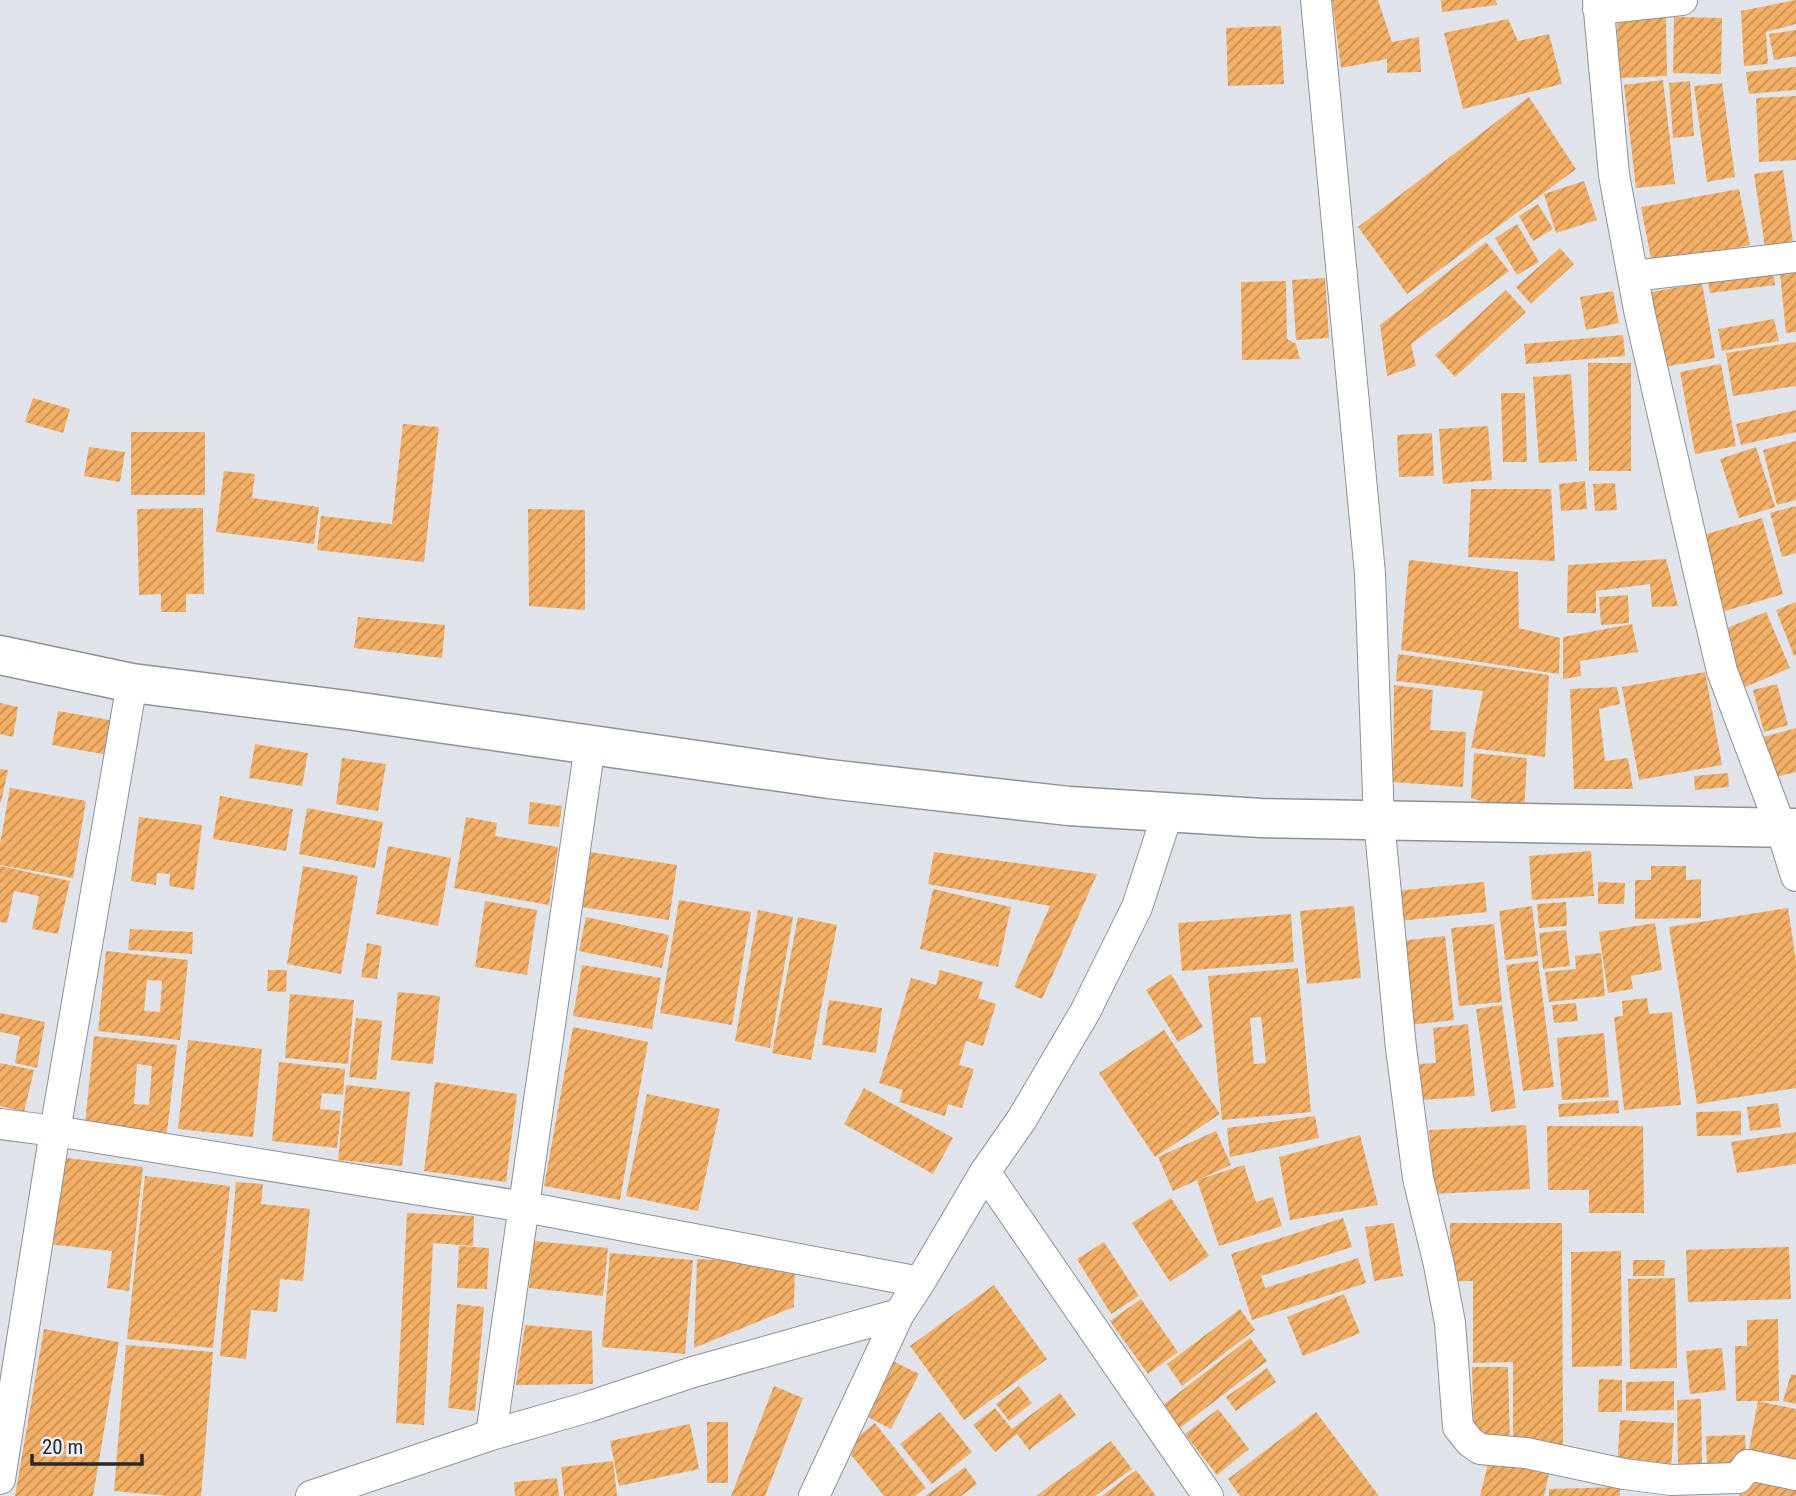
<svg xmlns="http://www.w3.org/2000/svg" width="1796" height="1496" font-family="'Roboto Condensed',sans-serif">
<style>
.building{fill:url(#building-hatch);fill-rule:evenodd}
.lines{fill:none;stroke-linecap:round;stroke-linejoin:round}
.street-casing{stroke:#8d9298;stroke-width:32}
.secondary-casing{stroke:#8d9298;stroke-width:41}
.street{stroke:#fff;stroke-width:30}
.secondary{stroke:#fff;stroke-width:38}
</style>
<defs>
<pattern id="building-hatch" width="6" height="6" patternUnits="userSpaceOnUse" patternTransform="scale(1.75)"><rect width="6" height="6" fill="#f3af64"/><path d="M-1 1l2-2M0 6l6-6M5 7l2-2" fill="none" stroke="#c58f53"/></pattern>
</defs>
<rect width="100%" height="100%" fill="#dfe4eb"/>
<path class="building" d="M1332,0h46l14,42 27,-5 2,35 -34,1v-14l-46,9z
M1441,0h55l1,5 -55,7z
M1796,0v24l-30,8 2,32 -24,2 -3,-55z
M1666,16l1,60 -49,2 -1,-61z
M1674,17l48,1 -1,56 -48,-1z
M1508,19l10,22 31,-7 13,50 -99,25 -19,-76z
M1281,26l3,58 -56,2 -2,-58z
M1796,30v26l-22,4 -5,-26z
M1796,67v23l-47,4 -3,-22z
M1663,80l12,104 -39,4 -12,-103z
M1690,81l4,55 -21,2 -4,-55z
M1722,83l13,94 -28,5 -13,-96z
M1796,96v64l-37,2 -3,-64z
M1529,97l47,72 -169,125 -49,-67z
M1783,170l11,80 -28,4 -12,-80z
M1584,181l13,39 -41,13 -12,-39z
M1739,189l11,56 -98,19 -11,-57z
M1538,204l15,25 -20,12 -14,-25z
M1517,224l22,38 -22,13 -22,-37z
M1486,242l23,29 -98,73 5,22 -29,10 -7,-51z
M1560,248l14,16 -43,40 -15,-17z
M1796,262v70l-10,1 -7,-70z
M1772,264l3,21 -65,8 -3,-20z
M1325,278l4,60 -33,2 -4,-60z
M1286,281l1,58 9,5 4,15 -58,1 -1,-78z
M1702,283l13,75 -51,9 -13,-75z
M1506,290l20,22 -71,65 -20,-22z
M1613,291l6,32 -33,7 -6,-33z
M1774,319l5,22 -57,10 -4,-22z
M1623,335l2,21 -99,8 -2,-20z
M1796,342v44l-63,10 -7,-43z
M1588,363h43v108h-42z
M1721,364l15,82 -41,8 -15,-82z
M1571,374l6,87 -38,2 -6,-86z
M1501,393h24l2,69h-24z
M33,398l37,11 -7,24 -38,-11z
M1796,410v22l-55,13 -5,-21z
M403,424l36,3 -15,135 -107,-12 4,-34 71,8z
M1488,426l4,54 -49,4 -4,-55z
M131,432h74v63h-74z
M1432,433l2,43 -35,1 -2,-42z
M1796,441v59l-19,5 -14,-55z
M89,447l36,5 -5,30 -36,-6z
M1756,447l19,60 -36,11 -19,-59z
M224,471l31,3 -3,24 67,9 -5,37 -98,-12z
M1585,481l2,28 -26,2 -2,-27z
M1615,483l2,27 -22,1 -2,-27z
M1471,489h80l4,72 -87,-4z
M1796,506v47l-14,4 -12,-44z
M203,508l1,86h-18v18h-25v-18l-22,1 -2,-86z
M528,509l57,1v100l-56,-4z
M1762,518l21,76 -65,19 -22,-76z
M1666,559l12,47 -26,1 -2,-23 -54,7v22h-29l1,-48z
M1409,560l109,12 1,56 41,10 -1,36 -158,-24z
M1628,595l1,28 -28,2 -2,-28z
M1796,602v53l-2,1 -18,-46z
M1766,612l24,56 -45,19 -23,-57z
M358,617l87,8 -3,33 -88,-10z
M1632,624l6,28 -58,9 1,15 -18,3v-42z
M1398,654l151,21 -4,82 -74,-9 12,-57 -87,-10z
M1705,672l17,93 -83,15 -17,-93z
M1777,684l11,41 -24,7 -11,-42z
M1394,685l39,5 -3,40 36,2 -3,55 -70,-5z
M1617,687l3,17 -21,5 6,52 23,-3 5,31h-59l-4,-100z
M0,703l18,4 -5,30 -13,-3z
M58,711l57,10 -7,34 -56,-10z
M1796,728v44l-24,6 -9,-41z
M255,744l53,9 -6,33 -53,-8z
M1474,753l53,5 -3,55 -53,-15z
M342,758l44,6 -8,47 -42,-7z
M0,769l8,1 -7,32h-1z
M1728,773l1,14 -34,3 -1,-14z
M10,788l76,13 -13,77 -73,-13v-21z
M220,796l73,13 -7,42 -73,-12z
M530,802l32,4 -3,21 -31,-3z
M307,808l76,14 -8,46 -76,-14z
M139,817l63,8 -8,65 -25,-4 1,-12 -13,-1 -1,12 -25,-4z
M466,817l31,6 -2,13 63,11 -9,58 -95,-17z
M388,846l63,12 -13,68 -62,-12z
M1591,851l3,45 -62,4 -3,-44z
M590,852l87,13 -8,55 -87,-13z
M934,852l163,22 -55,125 -28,-12 36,-81 -122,-22z
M0,866l70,15 -12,53 -26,-5 7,-33 -25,-5 -7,32 -7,-1z
M303,866l55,10 -17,98 -54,-10z
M1651,866h35v14l15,-1v39l-66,1v-39h16z
M1484,882l3,30 -88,9 -3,-30z
M1598,882l27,1 -1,21h-26z
M933,889l78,18 -13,60 -78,-18z
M679,900l72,12 -19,113 -72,-12z
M485,901l52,9 -10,65 -52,-8z
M1566,902l1,24 -28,2 -2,-24z
M1354,906l7,72 -54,6 -7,-73z
M1532,906l6,50 -33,4 -6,-49z
M1788,908l8,53v127l-99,16 -28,-177z
M758,910l35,7 -23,131 -35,-7z
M1291,914l3,48 -112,9 -4,-48z
M586,917l83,18 -7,33 -83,-17z
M798,917l39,8 -26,135 -39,-7z
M1655,923l7,47 -31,6 2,13 -25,4 -9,-61z
M1494,924l8,78 -43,4 -8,-78z
M130,929l63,3 -1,22 -64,-4z
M1566,930l4,36 -27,3 -4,-36z
M1445,936l9,84 -44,5 -9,-84z
M367,943l15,3 -5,33 -16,-2z
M106,951l82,9 -8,80 -82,-9zM147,980l15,1 -2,31 -16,-1z
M1601,953l4,43 -56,6 -4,-30 31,-3 -1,-13z
M1538,961l16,126 -31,4 -17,-126z
M582,965l79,13 -9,51 -79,-13z
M1298,968l13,144 -89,8 -14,-144zM1261,1017l5,46 -12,1 -4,-46z
M268,970h19l-1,22 -19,-1z
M940,970l43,12 -5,16 18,6 -13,42 -17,-5 -7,24 15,4 -12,39 -14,-4 -3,12 -46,-14 4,-12 -24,-7 32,-105 25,7z
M1171,974l32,53 -25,15 -32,-52z
M398,992l42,4 -7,68 -42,-4z
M290,994l64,6 -6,64 -63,-6z
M1647,998l2,16 23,-2 9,93 -57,5 -10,-93 9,-1 -1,-15z
M829,1000l53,8 -6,45 -54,-8z
M1576,1003l2,18 -24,2 -2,-18z
M1502,1005l14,103 -25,4 -15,-103z
M0,1013l45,9 -8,46 -22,-5 5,-27 -20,-4z
M356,1018l26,3 -6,59 -27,-3z
M1468,1024l7,72 -52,4 -4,-36 17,-1 -3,-35z
M573,1027l75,15 -28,158 -76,-14z
M1164,1030l56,84 -65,43 -56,-84z
M1604,1033l5,64 -47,3 -5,-62z
M94,1036l83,9 -10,88 -82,-10zM137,1064l15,2 -3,39 -15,-1z
M188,1040l74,9 -9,88 -75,-8z
M279,1062l66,7 -2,26 -21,-2 -2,16 21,2 -4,37 -65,-7z
M0,1063l34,7 -10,42 -24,-6z
M435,1082l82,12 -11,88 -82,-11z
M346,1085l64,7 -8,74 -64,-6z
M864,1088l89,50 -20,36 -89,-50z
M647,1094l73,15 -22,102 -72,-15z
M1618,1100l1,13 -60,4 -1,-13z
M1778,1103l3,24 -31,4 -3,-24z
M1741,1111v24l-44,1 -1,-24z
M1315,1116l4,22 -89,19 -3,-29z
M1526,1125l4,64 -97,5 -4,-64z
M1547,1126h96l1,87h-55v-23h-41z
M1216,1131l15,34 -58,26 -15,-34z
M1796,1132v32l-59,9 -6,-31z
M1360,1135l18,70 -88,15 -11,-63z
M58,1157l85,10 -14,124 -22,-3 5,-37 -64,-7z
M1244,1165l12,37 17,-5 9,29 -63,20 -22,-66z
M145,1176l85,10 -17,162 -86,-9z
M236,1182l27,2 -2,20 49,5 -7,72 -23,-2 -3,33 -26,-2 -5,49 -26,-3z
M1171,1198l38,58 -39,26 -38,-59z
M407,1213l67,3 -1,30 -40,-3 -9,182 -28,-2z
M1343,1218l9,29 -91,29 4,12 93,-30 8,25 -114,37 -21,-66z
M1394,1223l9,53 -29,5 -9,-54z
M1450,1223h112l1,227 -50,-1v-87l-40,1v-82h-23z
M534,1241l74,7 -5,48 -74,-8z
M1104,1242l35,54 -28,18 -34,-55z
M459,1246l30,2 -2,41 -30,-1z
M1789,1247l2,52 -103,3 -2,-52z
M1621,1251l1,115 -50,1 -1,-115z
M610,1253l83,7 -8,94 -83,-7z
M697,1259l98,4 -1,44 -100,41z
M1633,1260h32l-1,16h-31z
M1675,1278l2,90 -47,1 -2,-90z
M994,1285l53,74 -83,61 -54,-74z
M1344,1294l16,39 -57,23 -16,-39z
M1141,1299l37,53 -30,22 -38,-53z
M457,1304l27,3 -9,104 -27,-3z
M1240,1309l15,21 -73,56 -15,-22z
M1778,1319l1,82h-43l-1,-55h12v-26z
M525,1325l67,6 1,53 -77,1z
M44,1329l75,13 -26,154h-78z
M1250,1338l17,23 -91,70 -17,-23z
M126,1345l87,7 -12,144h-32l-55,-5z
M1722,1348l4,42 -36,4 -4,-43z
M893,1361l26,13 -28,55 -25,-13z
M1472,1367h36l2,76 -36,1z
M1267,1368l9,14 -40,29 -10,-14z
M1791,1374l5,1v29l-13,-3z
M1599,1379l23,1v32h-24z
M1674,1381v29l-48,1v-29z
M774,1386l29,12 -38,98h-34z
M1019,1386l13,17 -23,18 -13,-17z
M1060,1393l16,22 -47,35 -12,-16 -22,18 -22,-27 22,-17 17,21z
M1701,1399l1,65h-24l-1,-64z
M1758,1401l38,8v59l-49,-9z
M1218,1409l31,40 -32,26 -32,-41z
M940,1412l32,40 -40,32 -32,-40z
M1316,1412l63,84h-139l-12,-17z
M1620,1420l54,3 -3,49 -54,-3z
M707,1422h21v61h-21z
M875,1423l51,65 -11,8h-31l-39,-49z
M690,1424l9,45 -80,17 -9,-45z
M1745,1435l1,30 -39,1 -1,-30z
M1111,1441l21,28 -37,27h-59z
M1489,1460l60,14 -5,22h-64z
M613,1461l4,35h-53l-3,-29z
M965,1467l12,17 -16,12h-36z
M1750,1468l46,20v8h-57z
M1136,1470l20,26h-54z
M557,1478l2,18h-44l-1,-14z
M1620,1487v9h-71v-7z"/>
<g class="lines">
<g class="street-casing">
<path id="street" d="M1316,0l54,574 9,247 22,227 17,130 21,87 11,58 8,104 12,15 10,7 46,4 98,21 47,6 67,-2 10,-13 48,10
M1598,0l16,175 25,135 65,285 18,76 59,157 15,48
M1598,9l84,-9
M1633,276l163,-19
M0,1124l55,7 470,76 395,75
M985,1172l223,324
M491,1435l99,-690
M0,1479l55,-348 77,-448
M311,1496l180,-61 97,-28 105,-35 206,-58
M814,1496l85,-182 21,-32 65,-110 37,-53 63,-107 52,-105 31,-95"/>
</g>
<g class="secondary-casing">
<path id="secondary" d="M0,655l132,28 215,27 482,69 240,27 192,12 535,10"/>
</g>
<use href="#street" class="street"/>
<use href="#secondary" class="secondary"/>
</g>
<path d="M32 1454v10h110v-10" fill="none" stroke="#282a2d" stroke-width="3.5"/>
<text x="42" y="1454" font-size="21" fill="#282a2d" stroke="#ecf1f8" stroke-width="5" paint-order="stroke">20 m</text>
</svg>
